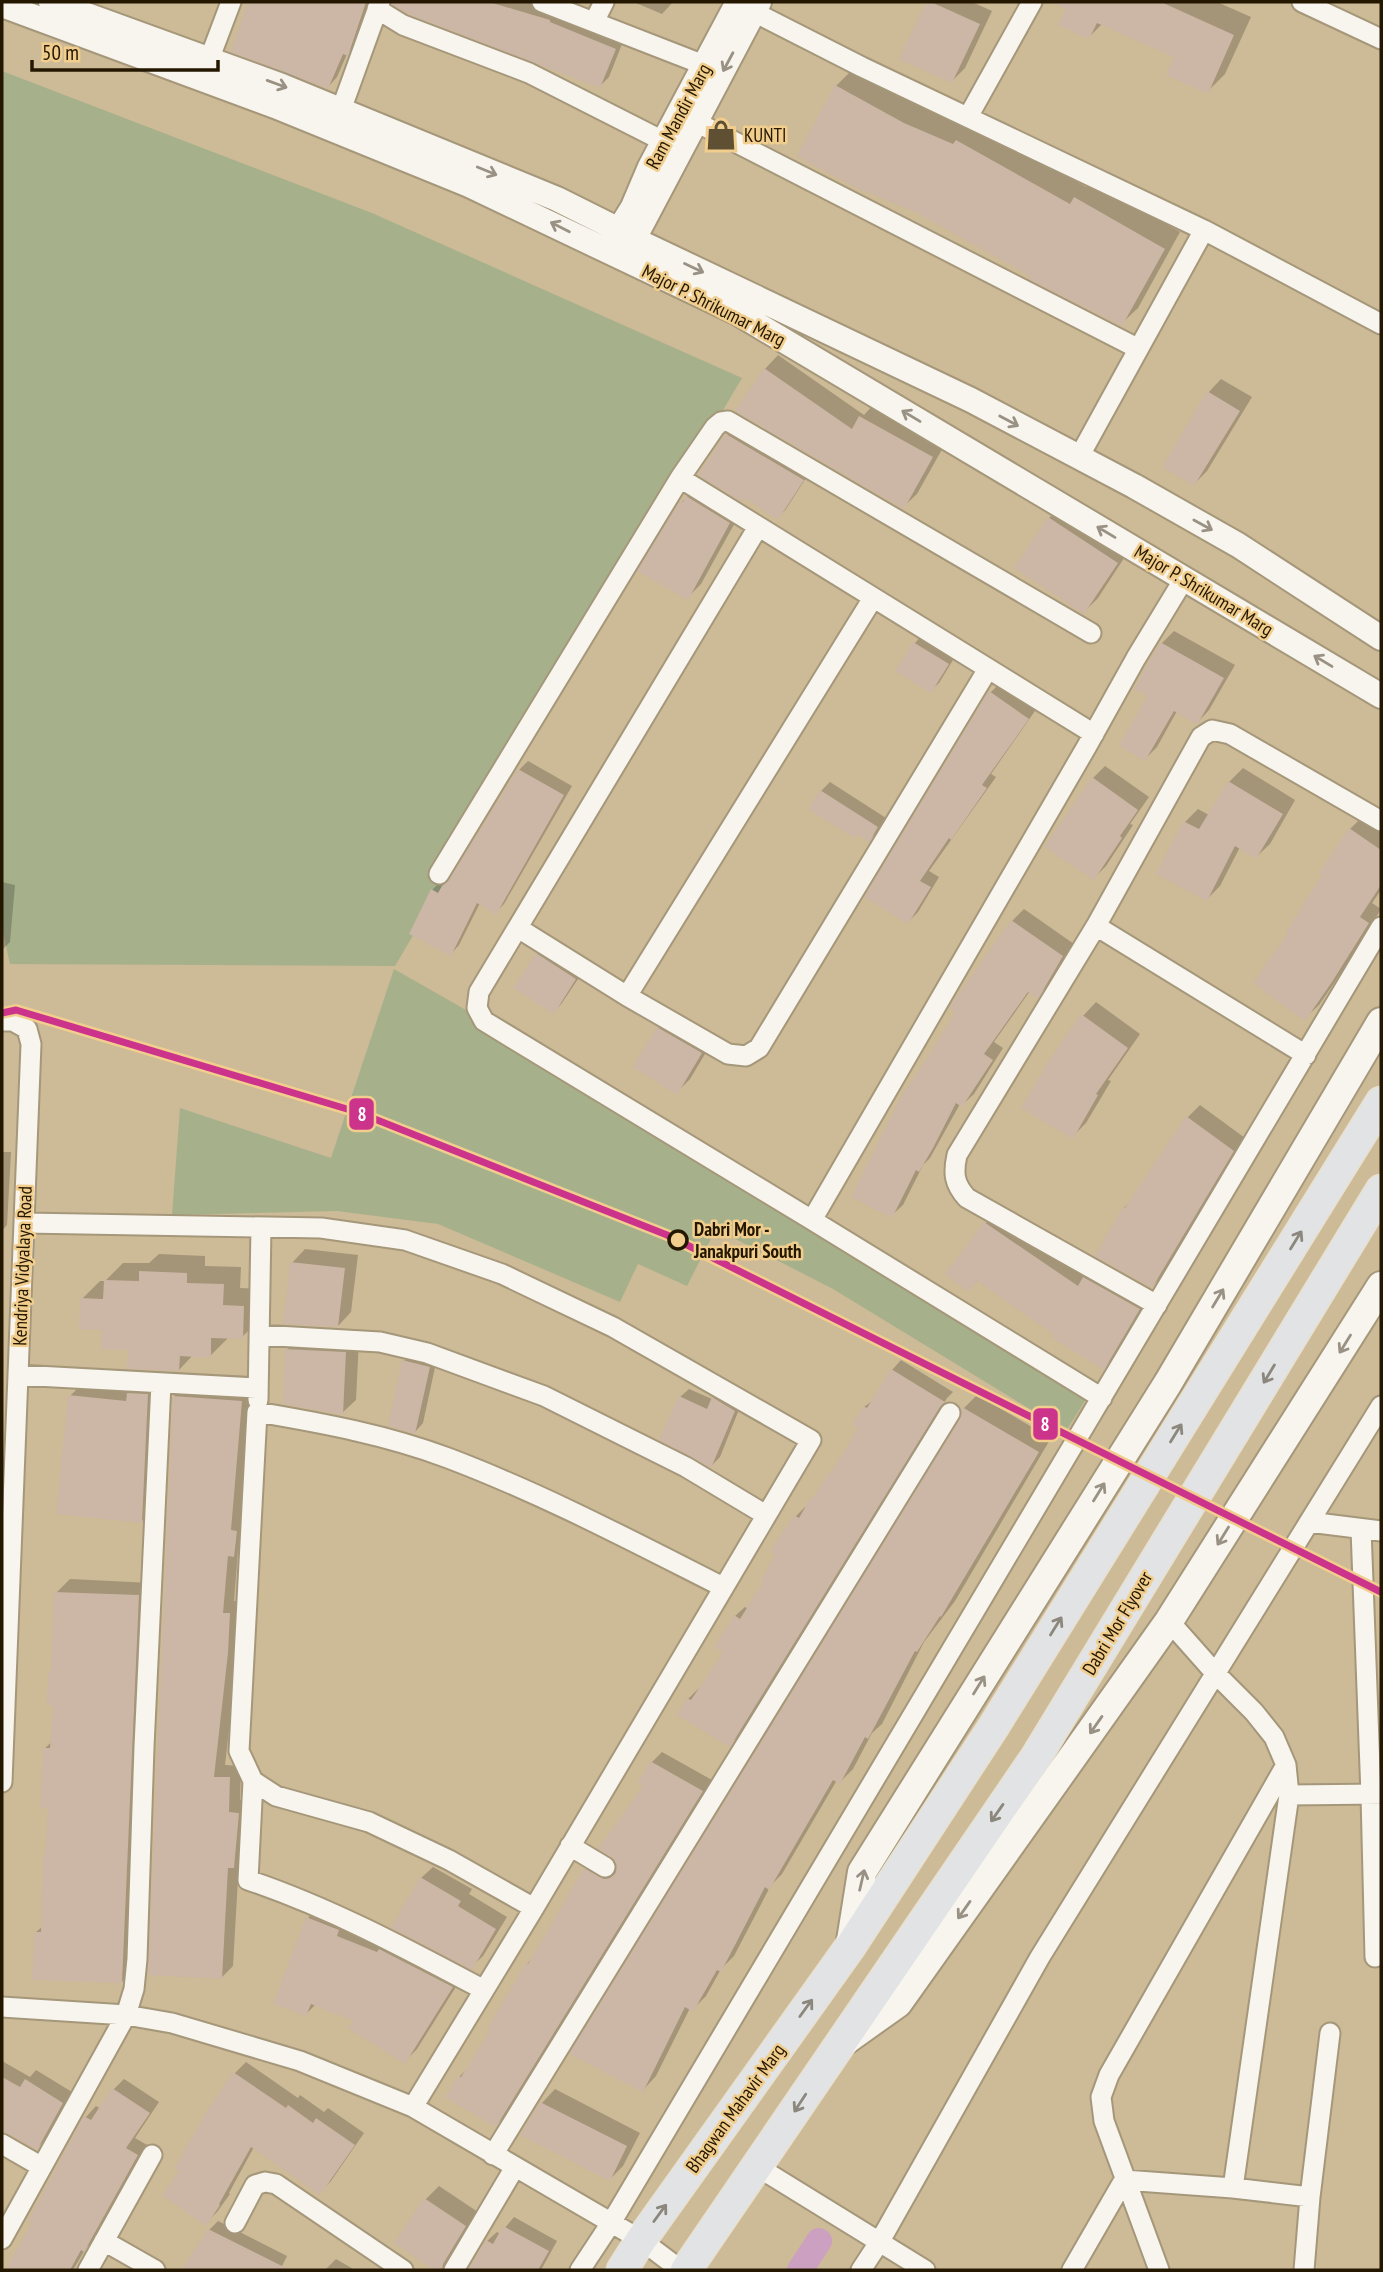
<svg xmlns="http://www.w3.org/2000/svg" width="1383" height="2272" font-family="'PT Sans Narrow',sans-serif">
<style>
.green{fill:#a6b18c}
.shadow{fill:#0003}
.lines{fill:none;stroke-linecap:round;stroke-linejoin:round}
.canal{stroke:#cca0c1;stroke-width:26}
.building{fill:#ccb6a5}
.minor-casing{stroke:#a5977a;stroke-width:23}
.tertiary-casing{stroke:#a5977a;stroke-width:28}
.secondary-casing{stroke:#a5977a;stroke-width:32}
.primary-casing{stroke:#e8e0d0;stroke-width:33}
.minor{stroke:#f8f5ef;stroke-width:19}
.tertiary{stroke:#f8f5ef;stroke-width:24}
.secondary{stroke:#f8f5ef;stroke-width:28}
.primary{stroke:#e2e3e4;stroke-width:30}
.metro-1-casing{stroke:#f1ce8d;stroke-width:12}
.metro-1{stroke:#cc338b;stroke-width:7}
.oneway{stroke:#999183}
.oneway2{stroke:#8c877d}
.stop-dot{fill:#f1ce8d;stroke:#241700;stroke-width:3.5}
.labels{text-anchor:middle;dominant-baseline:central;stroke-width:5;stroke-linejoin:round;paint-order:stroke}
.street-label{font-size:19px;fill:#241700;stroke:#f1ce8d}
.poi-label{font-size:19px;fill:#241700;stroke:#f1ce8d;text-anchor:start}
.stop-label{font-size:19px;font-weight:bold;fill:#241700;stroke:#f1ce8d;text-anchor:start}
.line-badge{stroke:#f1ce8d;stroke-width:2.5}
.badge-label{font-size:19px;text-anchor:middle;font-weight:bold;fill:#fff}
</style>
<rect width="100%" height="100%" fill="#cdba96"/>
<path class="green" d="M2,71l370,142 370,165 -347,588 -385,-2 -8,-36z
M394,969l130,74 564,353 -22,35 -233,-142 -117,-60 -29,57 -49,-22 -18,38 -182,-78 -101,-13 -165,4 8,-107 151,50z"/>
<path class="shadow" d="M253,2h19l35,12 5,-12h59l-14,42 -10,10 -10,23 -9,10 -79,-81z
M393,2h136l95,37 -15,38 -9,9z
M636,2h37l-11,12 -26,-11z
M928,2h44l20,9 -27,57 -13,13 -50,-23z
M1071,2h146l34,15 -26,57 -17,17 -32,-34 -73,-34 -14,14 -28,-13z
M852,70l69,37 49,21 3,-4 113,63 6,-5 88,50 -42,76 -17,16 -89,-48 -196,-190z
M778,355l86,60 10,-11 71,40 -28,50 -14,13 -138,-138z
M1221,379l31,18 -45,74 -13,13 14,-91z
M736,426l75,44 -25,39 -8,9 -51,-83z
M695,489l47,21 -41,74 -14,14 -5,-96z
M1062,504l68,45 -32,49 -14,14 -35,-94z
M1174,631l61,34 -26,45 -12,13 -20,-12 -20,36 -12,12 5,-63 -14,-8 26,-45z
M923,634l33,21 -17,28 -9,8 -32,-21 17,-27z
M1000,683l37,25 -46,66 5,3 -67,94 10,6 -21,35 -10,10 -41,-25 123,-204z
M528,761l44,25 -68,118 -8,8 -16,-9 -21,42 -8,9 -19,-64 9,-9 5,3 8,-8 65,-106z
M1105,766l44,31 -19,27 3,1 -27,41 -12,12 -48,-31 47,-69z
M1243,768l52,32 -25,44 -14,13 -16,-10 -20,39 -13,13 -22,-77 13,-13 11,6 20,-33z
M830,782l56,36 -9,14 -8,8 -12,-8 -36,-41z
M1363,816l18,12v62l-9,13 9,6 -36,58 -26,38 -14,13 -14,-85 59,-104z
M2,882l13,3 -5,57 -8,8z
M1024,909l50,35 -25,41 -12,11 -7,-5 -36,51 9,6 -29,46 -12,11 -2,-1 -30,54 -7,7 -20,40 -12,11 -38,-19 55,-109 7,-8 42,-68 -5,-4 60,-87z
M546,946l38,24 -22,33 -8,9 -17,-57z
M1096,1002l44,32 -32,46 3,1 -25,42 -13,13 10,-120z
M672,1015l42,24 -24,40 -13,13 -19,-64z
M1200,1105l45,33 -81,136 -12,12 -28,-78 10,-10 53,-80z
M2,1152h9l-4,73 -5,6z
M998,1211l153,85 -35,59 -12,12 -126,-87 -10,10 -21,-16 39,-51z
M305,1249l53,6 -7,57 -13,14 -46,-63z
M159,1254l46,2v10l36,1 -1,21 21,1 -1,30 -18,18 -14,1 -18,18 -17,-1 -14,15 -50,-21 -26,-21 -21,-29 18,-18h5l18,-18h26z
M300,1336l59,3 -3,61 -14,13 -55,-63z
M413,1352l24,6 -14,65 -8,9 -11,-71z
M901,1360l52,32 -6,6 -208,337 -9,10 -42,-46 10,-10 1,1 26,-38 10,-36 10,-9 3,2 18,-28 11,-27 -4,-3 23,-35 9,-9 2,1 29,-40 24,-41 4,-20 11,-8 17,-29z
M165,1377l-6,126 -17,18 -72,-125 18,-18z
M186,1384l67,5 -11,130 6,1 -2,23 -8,7 -4,51 7,1 -2,38 -14,125 16,1 -1,34 10,1 -4,53 -7,7 -6,105 -12,12 -47,-582z
M689,1389l23,10 10,-9 20,12 -22,55 -9,9 -31,-69z
M977,1395l74,43 -96,163 -31,41 -42,82 -10,9 -19,36 -13,13 -3,-2 -55,94 -11,11 -37,71 -13,13 -15,27 -13,13 -3,-1 -34,68 -13,14 319,-670 2,-12z
M70,1579l81,4 -16,385 -13,14 -87,-49 8,-7 6,-119 -4,-59 8,-7 2,-38 -5,-31 3,-3 3,-76z
M662,1752l50,28 -206,335 -10,10 -37,-48 10,-10 23,-37 35,-66 7,-8 51,-86 10,-11 20,11 4,-1 33,-107z
M433,1867l39,22 -3,5 38,23 -24,39 -12,11 -50,-89z
M320,1905l144,69 -47,75 -13,13 -49,-42 -39,-16 -10,10 2,-96z
M2,2061l28,16 6,-7 36,22 -25,46 -10,10 -35,-20z
M246,2062l52,36 2,-3 24,17 4,-4 36,25 -33,48 -11,11 -66,-45 -25,46 1,1 -13,18 -11,11 -25,-53 54,-97z
M124,2079l35,23 -24,36 12,7 -53,94 -8,9 -13,22h-66l28,-48 -5,-2 56,-103 10,-11 5,3 13,-20z
M555,2089l85,44 -17,33 -13,13 -68,-76z
M439,2186l39,26 -29,58h-12l-40,-27 28,-43z
M514,2217l43,24 -16,29h-71l17,-29 10,-9 3,2z
M218,2221l69,35 -7,14h-97l26,-40z
M336,2259l19,11h-30z"/>
<g class="lines">
<path class="canal" d="M800,2270l19,-29"/>
</g>
<path class="building" d="M248,2h118l-18,54 -5,-2 -15,35 -97,-37z
M392,2h97l61,18v2l66,27 -16,39 -192,-74 -16,-10z
M926,2h5l49,22 -28,59 -53,-24z
M1051,2h110l73,33 -26,59 -42,-19 8,-18 -77,-34 -8,16 -31,-14 8,-16z
M835,85l69,38 49,21 3,-4 114,64 4,-7 91,52 -43,77 -94,-47 2,-3 -113,-63 -62,-26 -58,-31z
M764,368l88,61 7,-13 74,41 -29,52 -169,-98z
M1207,391l33,20 -46,75 -32,-19z
M726,434l78,46 -26,40 -33,-22 -3,4 -44,-27z
M686,496l44,27 -42,77 -51,-29 43,-70 3,1z
M1048,517l70,46 -34,51 -70,-46z
M913,642l36,22 -18,29 -36,-22z
M1160,642l64,36 -27,47 -23,-14 -29,50 -26,-15 28,-50 -13,-7z
M989,691l40,28 -47,66 5,3 -36,52 -2,-2 -29,43 11,6 -23,37 -44,-27z
M518,769l46,26 -68,120 -19,-12 -26,53 -42,-22 22,-45 7,4 4,-7 7,-6z
M1092,777l46,33 -18,26 2,2 -28,42 -50,-33z
M1228,781l55,33 -27,45 -21,-13 -28,55 -51,-27 27,-53 16,8z
M820,790l58,37 -9,15 -13,-8 -2,4 -46,-29z
M1349,828l32,22v35l-21,32 9,6 -37,59 -27,39 -52,-38 35,-50 -2,-1 36,-57 -3,-2z
M1011,920l52,36 -25,43 -10,-7 -44,62 9,6 -31,47 -6,-4 -23,45 -14,24 -3,-2 -24,48 -41,-21 55,-110 2,1 47,-75 -6,-5z
M536,953l40,26 -22,35 -41,-26z
M1081,1014l47,34 -32,46 2,1 -25,44 -52,-31 26,-44z
M657,1027l45,26 -25,42 -44,-28z
M1186,1116l48,35 -82,137 -57,-32 28,-49 2,1z
M984,1222l94,64 5,-9 57,32 -36,61 -53,-33 2,-3 -76,-53 -9,11 -23,-18z
M290,1262l55,6 -7,59 -55,-3z
M139,1271l48,2v10l37,1 -1,21 21,1 -1,33 -32,-1v20l-31,-2 -1,15 -52,-2 1,-19 -27,-1 1,-19 -23,-1 1,-31 23,1 1,-19 35,1z
M285,1349l61,3 -3,63 -60,-11z
M402,1360l28,7 -15,67 -27,-8z
M891,1369l54,33 -5,5 -210,340 -53,-32 10,-17 4,2 32,-48 -9,-5 20,-32 6,4 23,-37 -2,-2 14,-25 -5,-3 24,-37 5,3 12,-21 2,1 16,-26 2,1 27,-45 -6,-3 11,-19 4,2z
M127,1393l21,1 -6,129 -86,-9 12,-119 58,6z
M173,1396l69,5 -11,129 6,1 -3,26 -6,-1 -5,57h7l-2,40 -14,124h16l-1,35 10,1 -5,55h-6l-6,111 -74,-4z
M679,1396l28,13 5,-12 23,14 -24,57 -52,-28z
M962,1407l77,45 -98,165 -1,-1 -23,36 -2,-1 -47,88 -3,-2 -25,47 -7,-4 -64,110 -4,-3 -44,85 -4,-2 -24,42 -8,-5 -42,85 -74,-38 391,-635z
M54,1592l85,3 -17,388 -90,-3 2,-48h7l2,-76h2l3,-47 -8,-1 3,-60h7l3,-43h-6l1,-34h3z
M650,1761l53,30 -207,336 -51,-30 13,-21 3,1 29,-47 -3,-1 39,-66 2,1 56,-96 20,11 6,-1 5,-4 2,-6 -2,-8 -17,-11 45,-63 -5,-3z
M420,1877l41,24 -3,5 38,23 -24,41 -81,-42z
M306,1917l33,13 -2,6 40,16 2,-3 74,38 -48,77 -57,-36 5,-7 -42,-17 -5,12 -33,-12z
M233,2072l53,36 2,-3 25,18 3,-5 39,27 -35,50 -69,-48 -32,57 1,1 -14,21 -44,-31 17,-24 -5,-2 33,-58z
M2,2077l18,10 5,-8 38,24 -26,47 -35,-20z
M112,2088l38,25 -24,35 12,7 -54,97 -3,-2 -11,20h-65l27,-47 -4,-2 56,-105 7,4z
M540,2102l87,44 -17,35 -90,-46z
M424,2198l42,28 -23,38 -1,6h-8l-40,-27z
M503,2226l46,25 -11,19h-70l18,-30 7,4z
M208,2229l82,41h-109z"/>
<g class="lines">
<g class="minor-casing">
<path id="minor" d="M542,2l162,63
M1302,2l79,37
M377,9l26,16 126,48 134,68
M754,12l108,55 342,163
M594,22l10,-20
M209,60l22,-58
M341,110l39,-108
M968,117l64,-115
M696,122l441,226
M1079,457l125,-227 177,94
M680,478l414,256
M758,527l-279,465 -2,16 7,13 328,199 275,-474 49,-88 48,-79
M439,874l241,-396 35,-51 6,-5 7,-1 363,212
M1096,926l210,129
M518,928l109,68 101,58 18,2 13,-8 229,-379
M627,996l246,-398
M2,1021h11l14,8 4,15 -29,738
M812,1220l290,178
M24,1223l297,5 84,12 97,34 111,53 198,113 -277,468 -121,199
M1157,1305l-190,-107c-13,-14 -14,-25 -10,-43l139,-229 105,-189 11,-7 18,4 151,87
M259,1335l121,7 47,11 117,43 142,71 80,48
M18,1375l240,13
M258,1400l3,-173
M1309,1522l72,9
M1361,1529l10,266 4,162
M253,1781l-5,99c83,28 159,69 236,110
M1289,1795l92,-1
M570,1846l35,21
M534,1908l-85,-48 -80,-38 -93,-26 -23,-15 -14,-30 18,-339c65,11 130,23 191,46 95,36 184,83 275,129
M2,2007l124,8 46,8 128,38 113,46 228,133 40,30
M2,2144l40,23
M493,2155l457,-742
M758,2167l167,103
M1233,2188l56,-393 -3,-30
M235,2223l20,-38 10,-3 11,2 127,86
M2,2239l124,-224 8,-26 3,-30 7,-212 17,-364
M104,2241l51,29
M88,2270l64,-115
M454,2270l61,-103
M580,2270l31,-47 770,-1296
M861,2270l19,-29 160,-284 341,-551
M1072,2270l52,-90 109,8 77,9
M1159,2270l-55,-149 -3,-24 8,-22 177,-310 -12,-28 -20,-25 -38,-38 -47,-53
M1304,2270l6,-73 20,-164"/>
</g>
<g class="tertiary-casing">
<path id="tertiary" d="M51,2l231,84 275,113 62,31 14,9 338,161 163,86 104,59 143,93
M2,5l273,101 194,79 267,127 645,384
M622,225l11,-18 17,-40 88,-165
M627,252l132,-250"/>
</g>
<g class="secondary-casing">
<path id="secondary" d="M850,1947l12,-75 306,-489 213,-361
M846,2040l52,-37 271,-382 212,-335"/>
</g>
<g class="primary-casing">
<path id="primary" d="M622,2270l19,-30 209,-293 144,-221 387,-624
M686,2270l350,-513 345,-567"/>
</g>
<use href="#minor" class="minor"/>
<use href="#tertiary" class="tertiary"/>
<use href="#secondary" class="secondary"/>
<use href="#primary" class="primary"/>
<g class="metro-1-casing">
<path id="metro-1" d="M2,1013l14,-3 341,102 310,123 714,357"/>
</g>
<use href="#metro-1" class="metro-1"/>
</g>
<defs><path id="oneway-shaft" d="M-6 0H5M1.5-3L5.5 0L1.5 3" fill="none" stroke-width="1.6" stroke-linecap="round" stroke-linejoin="round" transform="scale(1.75)"/></defs>
<g class="oneway">
<use href="#oneway-shaft" transform="translate(728 62) rotate(118)"/>
<use href="#oneway-shaft" transform="translate(277 84) rotate(20)"/>
<use href="#oneway-shaft" transform="translate(487 171) rotate(22)"/>
<use href="#oneway-shaft" transform="translate(560 227) rotate(-153)"/>
<use href="#oneway-shaft" transform="translate(694 268) rotate(25)"/>
<use href="#oneway-shaft" transform="translate(911 416) rotate(-149)"/>
<use href="#oneway-shaft" transform="translate(1009 421) rotate(28)"/>
<use href="#oneway-shaft" transform="translate(1203 525) rotate(29)"/>
<use href="#oneway-shaft" transform="translate(1106 532) rotate(-149)"/>
<use href="#oneway-shaft" transform="translate(1323 661) rotate(-149)"/>
<use href="#oneway-shaft" transform="translate(1218 1298) rotate(-59)"/>
<use href="#oneway-shaft" transform="translate(1345 1344) rotate(122)"/>
<use href="#oneway-shaft" transform="translate(1099 1492) rotate(-58)"/>
<use href="#oneway-shaft" transform="translate(1223 1536) rotate(122)"/>
<use href="#oneway-shaft" transform="translate(979 1685) rotate(-58)"/>
<use href="#oneway-shaft" transform="translate(1096 1725) rotate(125)"/>
<use href="#oneway-shaft" transform="translate(862 1880) rotate(-77)"/>
<use href="#oneway-shaft" transform="translate(964 1910) rotate(125)"/>
</g>
<g class="oneway2">
<use href="#oneway-shaft" transform="translate(1296 1240) rotate(-58)"/>
<use href="#oneway-shaft" transform="translate(1269 1374) rotate(121)"/>
<use href="#oneway-shaft" transform="translate(1176 1433) rotate(-58)"/>
<use href="#oneway-shaft" transform="translate(1056 1626) rotate(-58)"/>
<use href="#oneway-shaft" transform="translate(997 1813) rotate(125)"/>
<use href="#oneway-shaft" transform="translate(806 2008) rotate(-54)"/>
<use href="#oneway-shaft" transform="translate(800 2103) rotate(123)"/>
<use href="#oneway-shaft" transform="translate(660 2213) rotate(-54)"/>
</g>
<defs>
<g id="shop-bare" transform="scale(2.415)"><path d="M-5-2.5h2.3a2.7 3.5 0 0 1 5.4 0H5L5.5 6h-11ZM-1.5-2.5h3a1.5 2.3 0 0 0-3 0Z" fill="#5f5034" stroke="#f1ce8d" stroke-width="2.5" paint-order="stroke"/></g>
</defs>
<g fill-rule="evenodd">
<use href="#shop-bare" x="721" y="135"/>
</g>
<circle class="stop-dot" cx="678" cy="1240" r="9"/>
<g class="labels">
<g class="street-label">
<text transform="translate(678 116) rotate(-62)">Ram Mandir Marg</text>
<text transform="translate(714 305) rotate(27)">Major P. Shrikumar Marg</text>
<text transform="translate(1204 590) rotate(31)">Major P. Shrikumar Marg</text>
<text transform="translate(22 1266) rotate(-88)">Kendriya Vidyalaya Road</text>
<text transform="translate(1117 1623) rotate(-59)">Dabri Mor Flyover</text>
<text transform="translate(735 2108) rotate(-54)">Bhagwan Mahavir Marg</text>
</g>
<g class="poi-label">
<text x="744" y="135">KUNTI</text>
</g>
<g class="stop-label">
<text x="694" y="1229">Dabri Mor -<tspan x="694" dy="22">Janakpuri South</tspan></text>
</g>
</g>
<g class="line-badge">
<rect x="348" y="1097" width="27" height="34" rx="7" fill="#cc338b"/>
<rect x="1032" y="1407" width="27" height="34" rx="7" fill="#cc338b"/>
</g>
<g class="badge-label">
<text x="362" y="1121">8</text>
<text x="1045" y="1431">8</text>
</g>
<rect width="1383" height="2272" fill="none" stroke="#241700" stroke-width="7"/>
<path d="M32 60v10h186v-10" fill="none" stroke="#241700" stroke-width="3.5"/>
<text x="42" y="60" font-size="21" fill="#241700" stroke="#f1ce8d" stroke-width="5" paint-order="stroke">50 m</text>
</svg>
